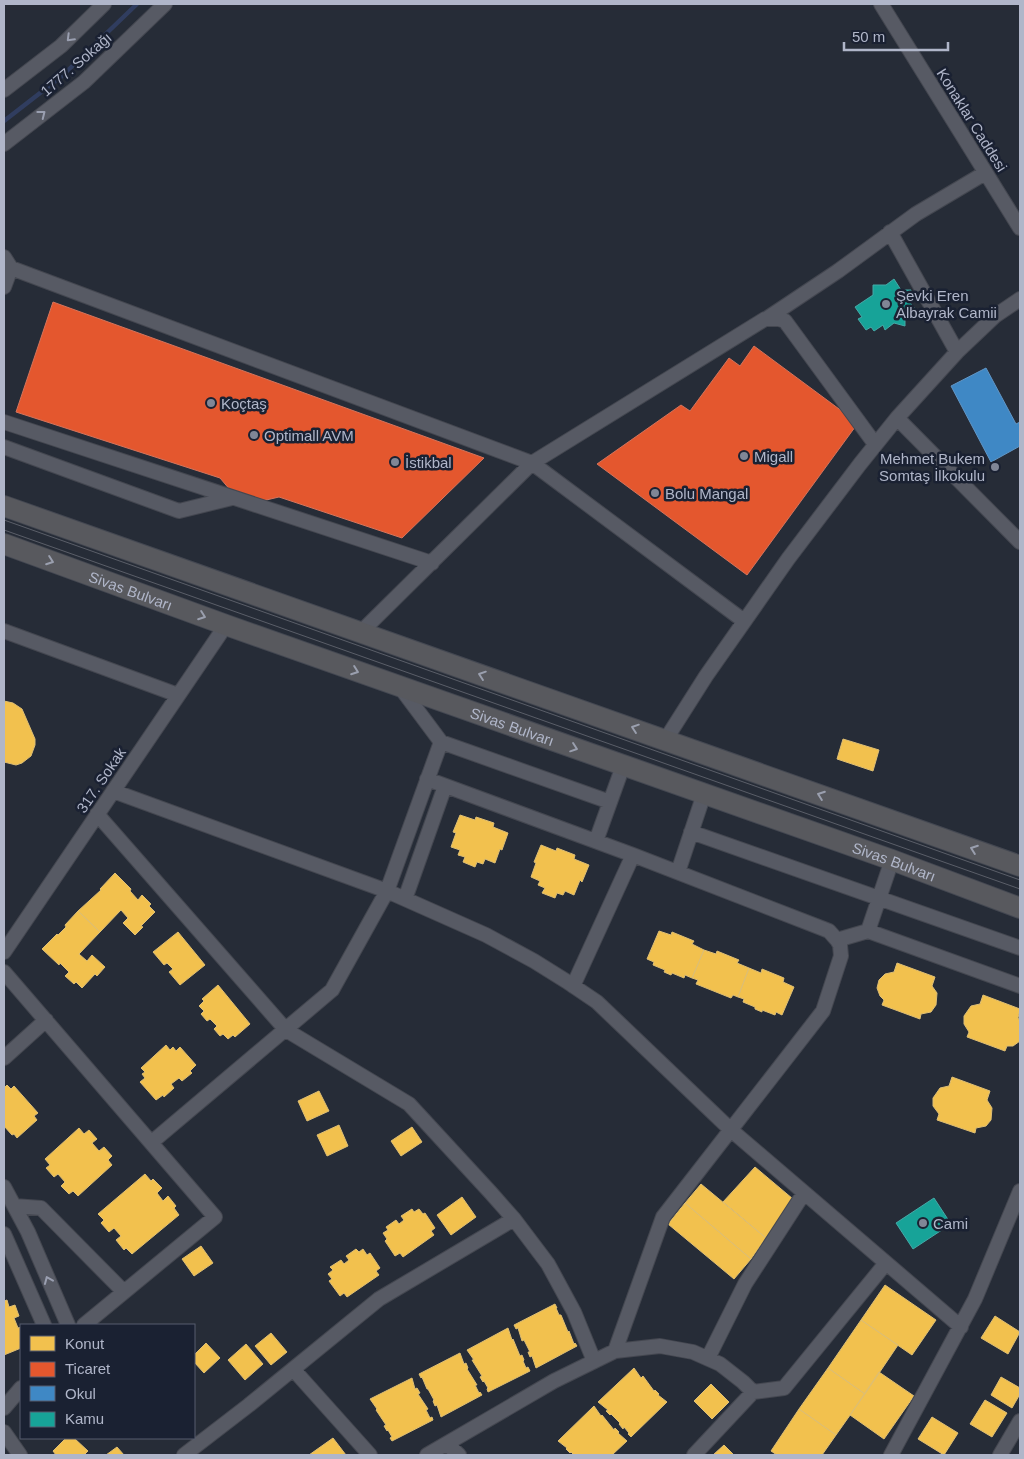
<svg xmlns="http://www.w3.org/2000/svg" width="1024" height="1459" font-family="Arial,sans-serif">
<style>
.homes{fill:#f2c14e;stroke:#debe73}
.shops{fill:#e4572e;stroke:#d4745c}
.schools{fill:#3f88c5;stroke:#6196c6}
.public{fill:#17a398;stroke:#45a9a7}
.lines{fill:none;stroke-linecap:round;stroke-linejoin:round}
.stream{stroke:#303d5f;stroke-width:4.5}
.minor-casing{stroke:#444750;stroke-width:16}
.highway-casing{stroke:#444852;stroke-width:22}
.minor{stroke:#575a64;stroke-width:14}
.highway{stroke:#58595e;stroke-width:20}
.tram{stroke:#5a5e68;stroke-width:1}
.oneway{stroke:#9a9fb0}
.oneway2{stroke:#9a9fae}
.poi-dot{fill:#808696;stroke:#1a2132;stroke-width:2}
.labels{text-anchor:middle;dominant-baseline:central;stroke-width:5;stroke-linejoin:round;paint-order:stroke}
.street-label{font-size:15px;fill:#b0b6c9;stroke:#1a2132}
.poi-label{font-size:15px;fill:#b0b6c9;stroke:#1a2132;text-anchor:start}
</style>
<rect width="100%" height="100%" fill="#262c37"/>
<path class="homes" d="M4,701l9,2 9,6 13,30v6l-4,11 -9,7 -6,2 -12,-3z
M843,739l36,11 -6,21 -36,-12z
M460,815l15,5 1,-3 18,6 -1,4 15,6 -6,17 -2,-1 -5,14 -10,-4 -2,5 -6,-2 -2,5 -12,-5 2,-5 -7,-2 2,-5 -9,-3 5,-14 -3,-1z
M541,845l15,6 1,-3 18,7 -1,4 15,6 -7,17 -2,-2 -6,15 -9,-4 -2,4 -6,-2 -2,5 -13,-5 3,-5 -7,-3 2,-4 -9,-4 5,-14 -2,-1z
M115,873l16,16 -1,2 8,9 4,-5 9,9 -2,2 6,6 -14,14 2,1 -8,8 -12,-12 5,-5 -7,-8 -21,22 -22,-21 23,-21 -1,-1z
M78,911l22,21 -21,22 8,7 5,-6 13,12 -8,9 -2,-2 -13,14 -6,-6 -2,2 -9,-8 4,-4 -9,-9 -1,2 -17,-16 15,-15 1,1 8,-8 -1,-2z
M659,931l12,4 1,-3 22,9 -2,3 12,6 -12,28 -7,-3 -1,3 -12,-5 -1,2 -7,-3 1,-2 -12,-5 1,-3 -7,-3z
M178,932l27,33 -25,20 -11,-13 4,-3 -6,-6 -3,2 -11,-13z
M704,950l12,4 1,-3 22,9 -2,3 12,5 -11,29 -5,-2 -2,3 -35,-14 2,-4 -6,-2z
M897,963l38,14 -3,9 5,7 -1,12 -5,7 -10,2 -1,5 -38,-14 2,-5 -4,-4 -3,-8 2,-8 6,-6 9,-2z
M749,968l12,5 1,-4 22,9 -1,4 11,5 -12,28 -6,-3 -1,3 -13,-5v2l-7,-3v-2l-12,-5 1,-3 -6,-2z
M218,985l32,39 -15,13 -2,-2 -5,4 -5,-5 -3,2 -6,-7 3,-3 -7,-7 -3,2 -6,-7 3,-3 -5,-5 5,-5 -2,-2z
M983,995l37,14 -2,9 2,3v20l-7,5h-6l-2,5 -38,-14 2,-5 -5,-8v-8l7,-10 9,-2z
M166,1045l4,5 3,-3 3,4 4,-4 16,18 -6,6 2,2 -10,8 -3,-3 -8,6 3,4 -10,9 -1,-2 -7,5 -16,-18 5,-4 -3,-4 3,-2 -4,-4z
M952,1077l38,14 -3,9 5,8 -1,12 -5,6 -10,2 -1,5 -38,-13 2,-6 -6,-8v-8l7,-10 9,-2z
M7,1085l4,4 3,-3 24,27 -4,3 3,4 -20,18 -3,-4 -2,1 -8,-9v-38z
M319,1091l10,20 -22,10 -9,-20z
M339,1125l9,21 -21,10 -10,-21z
M412,1127l10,15 -21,14 -10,-15z
M79,1128l5,6 5,-4 8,9 -5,4 7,8 5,-4 8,9 -4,4 4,5 -34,31 -5,-5 -4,3 -8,-8 4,-4 -7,-8 -4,3 -8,-9 4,-3 -5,-6z
M755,1167l38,32 -27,39 -43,-36z
M145,1174l6,7 2,-2 9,9 -5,5 6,8 5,-5 8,10 -2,2 5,7 -47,39 -6,-6 -2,2 -8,-10 5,-4 -7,-8 -5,4 -8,-9 3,-3 -6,-6z
M701,1184l65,54 -15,21 -66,-56z
M462,1197l14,20 -25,18 -14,-20z
M685,1203l66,56 -17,20 -66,-55z
M412,1209l2,3 5,-3 4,5 2,-1 10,15 -4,3 3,4 -31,22 -3,-4 -5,3 -10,-15 2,-2 -4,-6 5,-3 -2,-3 10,-7 3,4 5,-4 -3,-4z
M201,1246l12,17 -19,13 -12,-17z
M356,1249l3,3 4,-3 4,6 3,-2 10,15 -4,3 3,4 -32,22 -3,-4 -4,3 -11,-15 3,-2 -4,-5 5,-4 -3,-3 11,-7 3,4 5,-4 -3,-4z
M885,1285l51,35 -24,35 -51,-35z
M7,1300l2,7 6,-2 4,11 -5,2 4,10 3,-1v21l-17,7v-54z
M555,1304l2,4h-1l3,7h2l7,17 1,-1 5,13 1,-1 2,3 -41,22 -4,-12 -2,1 -2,-5h2l-6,-12 -2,1 -4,-13 -2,1 -2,-4z
M995,1316l25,16 -12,22 -27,-16z
M861,1320l37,25 -33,49 -37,-26z
M508,1328l4,12 1,-1 7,17 2,-1 2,5 -1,1 3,7 2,-1 2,4 -42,21 -1,-3 1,-1 -4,-7 -1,1 -3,-5 2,-1 -10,-16h2l-7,-10z
M271,1333l16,19 -16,13 -16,-19z
M206,1343l14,15 -16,15 -10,-11v-7z
M246,1344l17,20 -18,16 -17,-20z
M460,1353l4,11 2,-1 2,5 -1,1 10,16h-2l4,8 1,-1 2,3 -41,22 -4,-12 -2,1 -2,-5 1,-1 -6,-11h-1l-5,-12 -1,1 -2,-4z
M634,1368l7,10 2,-2 11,15 1,-1 4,4 -1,1 9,7 -36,35 -3,-3 1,-1 -5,-6 -1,2 -4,-5 1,-1 -9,-9 -1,1 -4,-4 2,-1 -10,-8z
M828,1368l37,26 -29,41 -37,-26z
M879,1372l35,24 -30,43 -34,-24z
M1001,1377l19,11v6l-8,14 -21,-13z
M412,1378l3,11 2,-1 3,5 -2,1 10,15 -2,1 4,8 2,-1 1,3 -41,21 -2,-3 2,-1 -4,-7 -1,1 -3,-5 2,-1 -10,-15 1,-1 -7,-10z
M711,1384l18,18 -17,17 -18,-18z
M985,1400l22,13 -15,24 -22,-13z
M594,1406l7,10 1,-1 12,15 1,-2 4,4 -1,1 9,8 -15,14h-38l-3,-3 -1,1 -4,-4 1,-1 -9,-7z
M799,1409l37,26 -14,20h-45l-6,-4z
M932,1417l26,16 -14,22 -26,-16z
M66,1438h8l14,13 -4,4h-28l-3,-4z
M333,1438l13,17h-37z
M724,1445l10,10h-21z
M117,1447l7,8h-18z"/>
<path class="shops" d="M53,302l431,156 -82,80 -123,-41 -17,4 -31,-10 -11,-13 -204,-66z
M754,346l104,77 -111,152 -150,-111 84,-59 9,6 39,-53 11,8z"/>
<path class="schools" d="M986,368l30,56 4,-2v24l-29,16 -40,-76z"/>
<path class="public" d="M894,279l7,11h10l-3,10 7,9 -10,7v10l-11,-3 -9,7 -2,-5 -9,6 -3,-4 -5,3 -8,-11 4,-2 -7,-10 18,-12v-10h13z
M934,1198l17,26 -38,25 -17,-26z"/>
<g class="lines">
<path class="stream" d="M4,121l58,-45 75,-72"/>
<g class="minor-casing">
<path id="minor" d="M881,4l139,224
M4,90l57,-44 43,-42
M4,144l80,-62 81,-78
M890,232l67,120
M4,257l7,11 521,195 212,158
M4,287l7,-19
M766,319l72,-48 78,-57 69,-41
M897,418l123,124
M4,422l428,141
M4,447l175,64 53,-13
M4,631l174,64
M360,633l172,-170 233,-144h14l6,2 90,123
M400,687l41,55 169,60
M666,739l40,-63 82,-117 72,-95 37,-46 60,-66 38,-36 25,-17
M427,779l206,76 191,74 5,2 8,9 3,5 1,11 -18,55 -160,206 -48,134
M113,791l274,100 99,44 48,26 32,20 31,21 134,128 230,197
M97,814l189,216 123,74 82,89 23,26 34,45 26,48 20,49
M691,832l329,116
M596,841l27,-75
M678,872l26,-78
M405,899l40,-113
M868,931l24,-71
M837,940l31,-9 152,55
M4,952l222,-327
M4,972l211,245 -131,108
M573,986l60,-131
M4,1058l42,-38
M152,1142l180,-152 55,-99 54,-149
M4,1187l24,45 40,93
M14,1206l27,2 83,84
M4,1234l40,91
M708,1358l37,-74 59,-91
M293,1369l77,86
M4,1408l17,-20
M4,1432l16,23
M447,1444l12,11
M184,1455l65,-50 130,-106 135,-80
M427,1455l127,-74 61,-30 45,-5 33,6 27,12 23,18 10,10
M694,1455l59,-63 31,-4 102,-125
M891,1455l84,-156 45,-108
M1000,1455l20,-34"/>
</g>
<g class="highway-casing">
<g id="highway">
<path d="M4,506l1016,360"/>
<path id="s1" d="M4,544l222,81 666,235 128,48"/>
</g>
</g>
<use href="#minor" class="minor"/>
<use href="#highway" class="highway"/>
<path class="tram" d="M4,520l1016,360
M4,530l1016,359"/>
</g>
<defs><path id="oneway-chevron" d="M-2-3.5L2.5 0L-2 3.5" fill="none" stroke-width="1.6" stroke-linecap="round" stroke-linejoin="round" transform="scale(1.25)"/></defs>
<g class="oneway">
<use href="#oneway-chevron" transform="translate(70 38) rotate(135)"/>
<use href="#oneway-chevron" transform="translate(42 114) rotate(-38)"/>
<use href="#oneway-chevron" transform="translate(48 1280) rotate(-113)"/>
</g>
<g class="oneway2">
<use href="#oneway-chevron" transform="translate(50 561) rotate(20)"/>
<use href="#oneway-chevron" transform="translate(202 616) rotate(20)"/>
<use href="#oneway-chevron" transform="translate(355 671) rotate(20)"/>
<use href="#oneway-chevron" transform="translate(482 675) rotate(-161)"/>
<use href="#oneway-chevron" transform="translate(635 728) rotate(-161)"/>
<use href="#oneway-chevron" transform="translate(574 748) rotate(19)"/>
<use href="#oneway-chevron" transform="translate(821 795) rotate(-160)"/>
<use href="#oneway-chevron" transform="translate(974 849) rotate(-160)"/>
</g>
<g class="poi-dot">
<circle cx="886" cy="304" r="5"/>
<circle cx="211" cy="403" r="5"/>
<circle cx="254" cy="435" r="5"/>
<circle cx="744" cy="456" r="5"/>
<circle cx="395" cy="462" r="5"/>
<circle cx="995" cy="467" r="5"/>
<circle cx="655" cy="493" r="5"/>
<circle cx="923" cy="1223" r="5"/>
</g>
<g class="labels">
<g class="street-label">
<text transform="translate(76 64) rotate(-41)">1777. Sokağı</text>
<text transform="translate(972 120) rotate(58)">Konaklar Caddesi</text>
<text stroke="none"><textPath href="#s1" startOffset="135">Sivas Bulvarı</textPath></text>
<text stroke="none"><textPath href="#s1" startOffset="540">Sivas Bulvarı</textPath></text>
<text transform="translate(101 780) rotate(-56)">317. Sokak</text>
<text stroke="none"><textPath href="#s1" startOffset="945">Sivas Bulvarı</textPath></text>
</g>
<g class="poi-label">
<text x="896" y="295">Şevki Eren<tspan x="896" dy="17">Albayrak Camii</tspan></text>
<text x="221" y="403">Koçtaş</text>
<text x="264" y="435">Optimall AVM</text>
<text x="754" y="456">Migall</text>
<text x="985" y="458" text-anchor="end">Mehmet Bukem<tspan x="985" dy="17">Somtaş İlkokulu</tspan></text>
<text x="405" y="462">İstikbal</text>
<text x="665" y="493">Bolu Mangal</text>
<text x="933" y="1223">Cami</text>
</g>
</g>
<rect width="1024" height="1459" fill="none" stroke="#b0b6c9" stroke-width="10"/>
<rect x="20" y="1324" width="175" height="115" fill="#1a2132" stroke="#565d6e"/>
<rect x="30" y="1336" width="25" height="15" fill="#f2c14e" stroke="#565d6e"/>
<text x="65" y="1349" font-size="15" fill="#b0b6c9">Konut</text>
<rect x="30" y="1362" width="25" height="15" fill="#e4572e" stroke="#565d6e"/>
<text x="65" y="1374" font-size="15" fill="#b0b6c9">Ticaret</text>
<rect x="30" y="1386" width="25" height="15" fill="#3f88c5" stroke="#565d6e"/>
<text x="65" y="1399" font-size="15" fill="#b0b6c9">Okul</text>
<rect x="30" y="1412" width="25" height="15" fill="#17a398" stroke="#565d6e"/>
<text x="65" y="1424" font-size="15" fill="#b0b6c9">Kamu</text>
<path d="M844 42v8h104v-8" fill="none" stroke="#b0b6c9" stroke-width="2.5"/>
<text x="852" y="42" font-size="15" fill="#b0b6c9" stroke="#1a2132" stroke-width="4" paint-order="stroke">50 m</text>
</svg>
